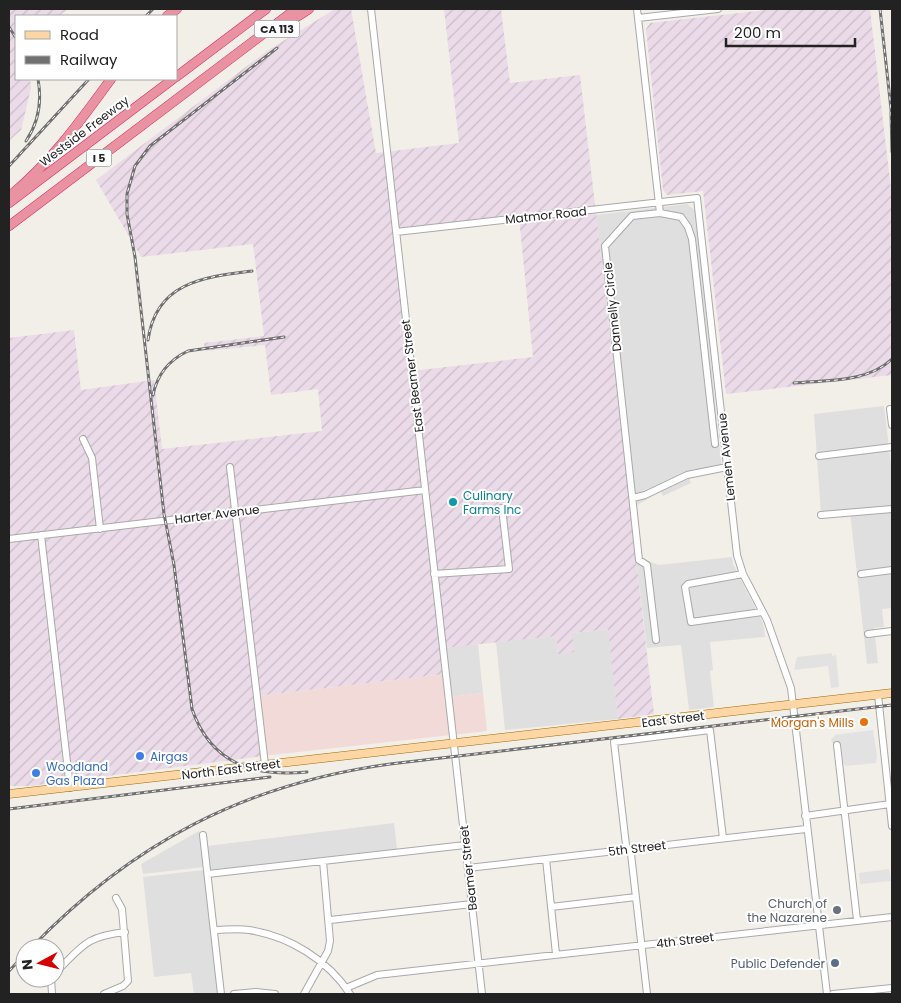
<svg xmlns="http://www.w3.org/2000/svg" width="901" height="1003" font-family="Poppins,sans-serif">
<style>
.residential{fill:#e0dfdf}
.commercial{fill:#f2dad9}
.industrial{fill:url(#industrial-furrows);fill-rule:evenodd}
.parking{fill:#e2e2e2}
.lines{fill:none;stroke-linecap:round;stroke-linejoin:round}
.minor-casing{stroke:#a9a9a9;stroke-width:8}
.major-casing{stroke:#a06b00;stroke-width:9}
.highway-casing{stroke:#dc2a67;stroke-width:10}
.minor{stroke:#fff;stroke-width:6}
.major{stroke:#fcd6a4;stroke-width:8}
.highway{stroke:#e892a2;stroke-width:9}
.rail-casing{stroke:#707070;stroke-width:3}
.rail{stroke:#fff;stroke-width:1;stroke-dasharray:4;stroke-linecap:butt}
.culture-dot{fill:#0f9aa8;stroke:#fff;stroke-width:2}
.food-dot{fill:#e8710a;stroke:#fff;stroke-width:2}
.shop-dot{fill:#3f7fe0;stroke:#fff;stroke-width:2}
.worship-dot{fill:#6b7280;stroke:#fff;stroke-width:2}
.service-dot{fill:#5c6f8a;stroke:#fff;stroke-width:2}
.labels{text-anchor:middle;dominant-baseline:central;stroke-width:4;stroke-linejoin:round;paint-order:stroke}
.shield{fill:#fff;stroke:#646464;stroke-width:1}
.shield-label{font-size:11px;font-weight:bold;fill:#222}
.street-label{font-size:12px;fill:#222;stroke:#fff}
.culture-label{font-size:12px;fill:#0d838f;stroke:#fff;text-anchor:start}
.food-label{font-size:12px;fill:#c56008;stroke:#fff;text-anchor:end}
.shop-label{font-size:12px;fill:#366cbe;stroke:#fff;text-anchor:start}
.worship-label{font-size:12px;fill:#5b616d;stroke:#fff;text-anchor:end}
.service-label{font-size:12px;fill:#4e5e75;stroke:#fff;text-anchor:end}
</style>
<defs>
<pattern id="industrial-furrows" width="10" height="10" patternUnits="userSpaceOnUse" patternTransform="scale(1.25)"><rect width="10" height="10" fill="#ebdbe8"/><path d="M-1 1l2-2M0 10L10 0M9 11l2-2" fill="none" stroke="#c9bcc7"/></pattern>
</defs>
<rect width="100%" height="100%" fill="#f2efe9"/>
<path class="residential" d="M687,204l9,7 26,260 -33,7 2,5 -28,13 -2,-4 -24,13 -7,1 -34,-291z
M884,406l8,67v135l-10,1 2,18 -10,1 4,35 -11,1 -17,-152 -29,3 -7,-101z
M732,557l1,7 30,59 2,14 -55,5 3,28 -3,1 4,36 -25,3 -8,-65 -34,3 -11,-89h6l17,6z
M609,629l9,90 -113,11 -9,-88 60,-6 2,18 14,-21z
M478,644l5,49 -35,4 -6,-49z
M394,823l3,26 -187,21 -3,-24z
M199,831l5,36 -61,7 -2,-10z
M204,870l7,67 7,57h-24l-3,-21 -37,4 -11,-100z"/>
<path class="commercial" d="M445,674l3,23 35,-4 4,38 -224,25 -6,-60z"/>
<path class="industrial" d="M9,9h59l-9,7h-43v63h14l1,9 -10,42 -12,11z
M335,9h16l25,144 83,-10 -15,-134h57l9,74 70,-8 74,639 -36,5 -10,-90 -36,4 2,19 -16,2 -2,-18 -113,12 2,26 -188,22 6,60 -233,30h-21v-448l65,-8 7,60 73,-10 8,69 160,-18 -4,-42 -47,6 -6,-50 -60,6 -1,-8 60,-7 -11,-92 -112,13 -45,-77 171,-129zM519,218l14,139 -122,14 -15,-139z
M774,9h96l22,189v177l-166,19 -23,-203 -36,4 -4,-5 -17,-161 4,-6z"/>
<path class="parking" d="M832,653v3l4,-1 3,32 -8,1 -3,-22 -34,4 3,-13z
M873,730l4,25 -1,8 -30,3 -3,-3 -2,-20h-9l-1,-5 3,-1v-2z
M889,869l2,12 -31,3 -1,-11z"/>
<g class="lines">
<g class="minor-casing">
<path id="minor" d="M371,9l111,985
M637,9l23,204
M638,18l80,-9
M396,232l301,-34 40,357 6,19 24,46 24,68 36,306
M892,409h-2l2,16
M83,439l9,19 8,71
M819,456l73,-9
M230,467l35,298
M633,498l12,-3 42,-20 40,-8
M821,515l71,-6
M41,535l29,253
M9,539l416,-49
M434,574l75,-5 -7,-61
M743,574l-55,10 -3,3 6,35 71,-10
M861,574l31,-4
M868,634l24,-3
M656,640l-9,-75 -8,-5 -34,-314 27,-30 28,-3 21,4 7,10 4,12 23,205
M878,695l14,131
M837,745l20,175
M805,816l85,-12
M203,835l18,159
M546,859l10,95
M468,868l338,-39
M208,874l257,-29
M551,907l85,-10
M330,920l142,-16
M214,930c11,0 24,-2 35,0 40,6 79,30 101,64
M55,973c28,-27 29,-36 70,-41
M51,978l1,16
M346,988l31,-13 515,-58
M104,994l19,-8 5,-5 -6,-72 -6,-11
M234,994l22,-2 19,2
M304,994l24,-43 2,-10 -7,-80
M647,994l-16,-140 -5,-9 -12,-103 96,-12 13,108
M833,994l59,-6"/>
</g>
<g class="major-casing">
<path id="major" d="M9,794l883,-101"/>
</g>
<g class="highway-casing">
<path id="highway" d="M167,16l10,-7
M284,25l25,-16
M176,77l90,-68
M12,194c40,-33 69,-74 99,-115
M9,203l164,-124
M9,226l287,-217"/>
</g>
<use href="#minor" class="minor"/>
<use href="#major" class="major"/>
<use href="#highway" class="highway"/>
<g class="rail-casing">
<path id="rail" d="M880,9l12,109
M146,16l7,-7
M9,27l7,11
M277,48l-127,98 -15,20 -8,28v20l8,43 29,257 10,51 18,144c19,55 62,68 115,63
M891,112l1,40
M26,141c13,-19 16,-40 12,-62
M9,166l80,-87
M148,340c8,-58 56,-63 104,-69
M794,383c32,-3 73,0 98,-24
M153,395c4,-20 16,-35 35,-44l96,-14
M9,809l261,-32
M31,948c101,-105 214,-164 359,-184l502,-59
M9,971l16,-17"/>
</g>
<use href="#rail" class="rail"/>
</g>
<circle class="culture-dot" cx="453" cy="502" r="5"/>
<circle class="food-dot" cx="864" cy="722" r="5"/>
<g class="shop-dot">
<circle cx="140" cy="756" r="5"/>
<circle cx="36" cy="773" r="5"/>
</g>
<circle class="worship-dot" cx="837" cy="910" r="5"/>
<circle class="service-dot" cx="835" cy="963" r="5"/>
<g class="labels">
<g class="shield">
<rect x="254.5" y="20.5" width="45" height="17" rx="4"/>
<rect x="86.5" y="149.5" width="25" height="17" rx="4"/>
</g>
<g class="shield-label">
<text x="277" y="29">CA 113</text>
<text x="99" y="158">I 5</text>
</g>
<g class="street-label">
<text transform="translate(84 131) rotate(-37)">Westside Freeway</text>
<text transform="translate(546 215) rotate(-6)">Matmor Road</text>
<text transform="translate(612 307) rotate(-96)">Dannelly Circle</text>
<text transform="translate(412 376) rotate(-97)">East Beamer Street</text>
<text transform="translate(726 457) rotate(-96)">Lemen Avenue</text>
<text transform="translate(217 514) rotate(-7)">Harter Avenue</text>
<text transform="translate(673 719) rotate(-7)">East Street</text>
<text transform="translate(231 769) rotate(-7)">North East Street</text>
<text transform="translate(637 848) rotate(-7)">5th Street</text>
<text transform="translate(468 868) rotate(-96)">Beamer Street</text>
<text transform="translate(685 940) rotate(-7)">4th Street</text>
</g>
<g class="culture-label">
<text x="463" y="495">Culinary<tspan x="463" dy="14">Farms Inc</tspan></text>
</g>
<g class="food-label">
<text x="854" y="722">Morgan's Mills</text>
</g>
<g class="shop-label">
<text x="150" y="756">Airgas</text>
<text x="46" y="766">Woodland<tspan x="46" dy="14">Gas Plaza</tspan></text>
</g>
<g class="worship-label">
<text x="827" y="903">Church of<tspan x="827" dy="14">the Nazarene</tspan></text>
</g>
<g class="service-label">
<text x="825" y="963">Public Defender</text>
</g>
</g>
<rect width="901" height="1003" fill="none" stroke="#222222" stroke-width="20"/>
<rect x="15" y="15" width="162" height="65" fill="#ffffff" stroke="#a7a7a7"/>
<rect x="25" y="31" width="25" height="8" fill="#fcd6a4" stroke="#a7a7a7"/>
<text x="60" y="40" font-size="15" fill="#222222">Road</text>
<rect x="25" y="56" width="25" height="8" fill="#707070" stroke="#a7a7a7"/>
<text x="60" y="65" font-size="15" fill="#222222">Railway</text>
<g transform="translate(40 963) rotate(263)"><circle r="24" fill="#ffffff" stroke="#a7a7a7"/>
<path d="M0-4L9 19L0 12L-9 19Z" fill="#d40000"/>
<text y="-8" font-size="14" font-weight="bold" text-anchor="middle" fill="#222222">N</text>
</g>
<path d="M726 38v8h129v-8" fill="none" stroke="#222222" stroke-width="2.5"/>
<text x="734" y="38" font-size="15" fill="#222222" stroke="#ffffff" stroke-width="4" paint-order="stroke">200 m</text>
</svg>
